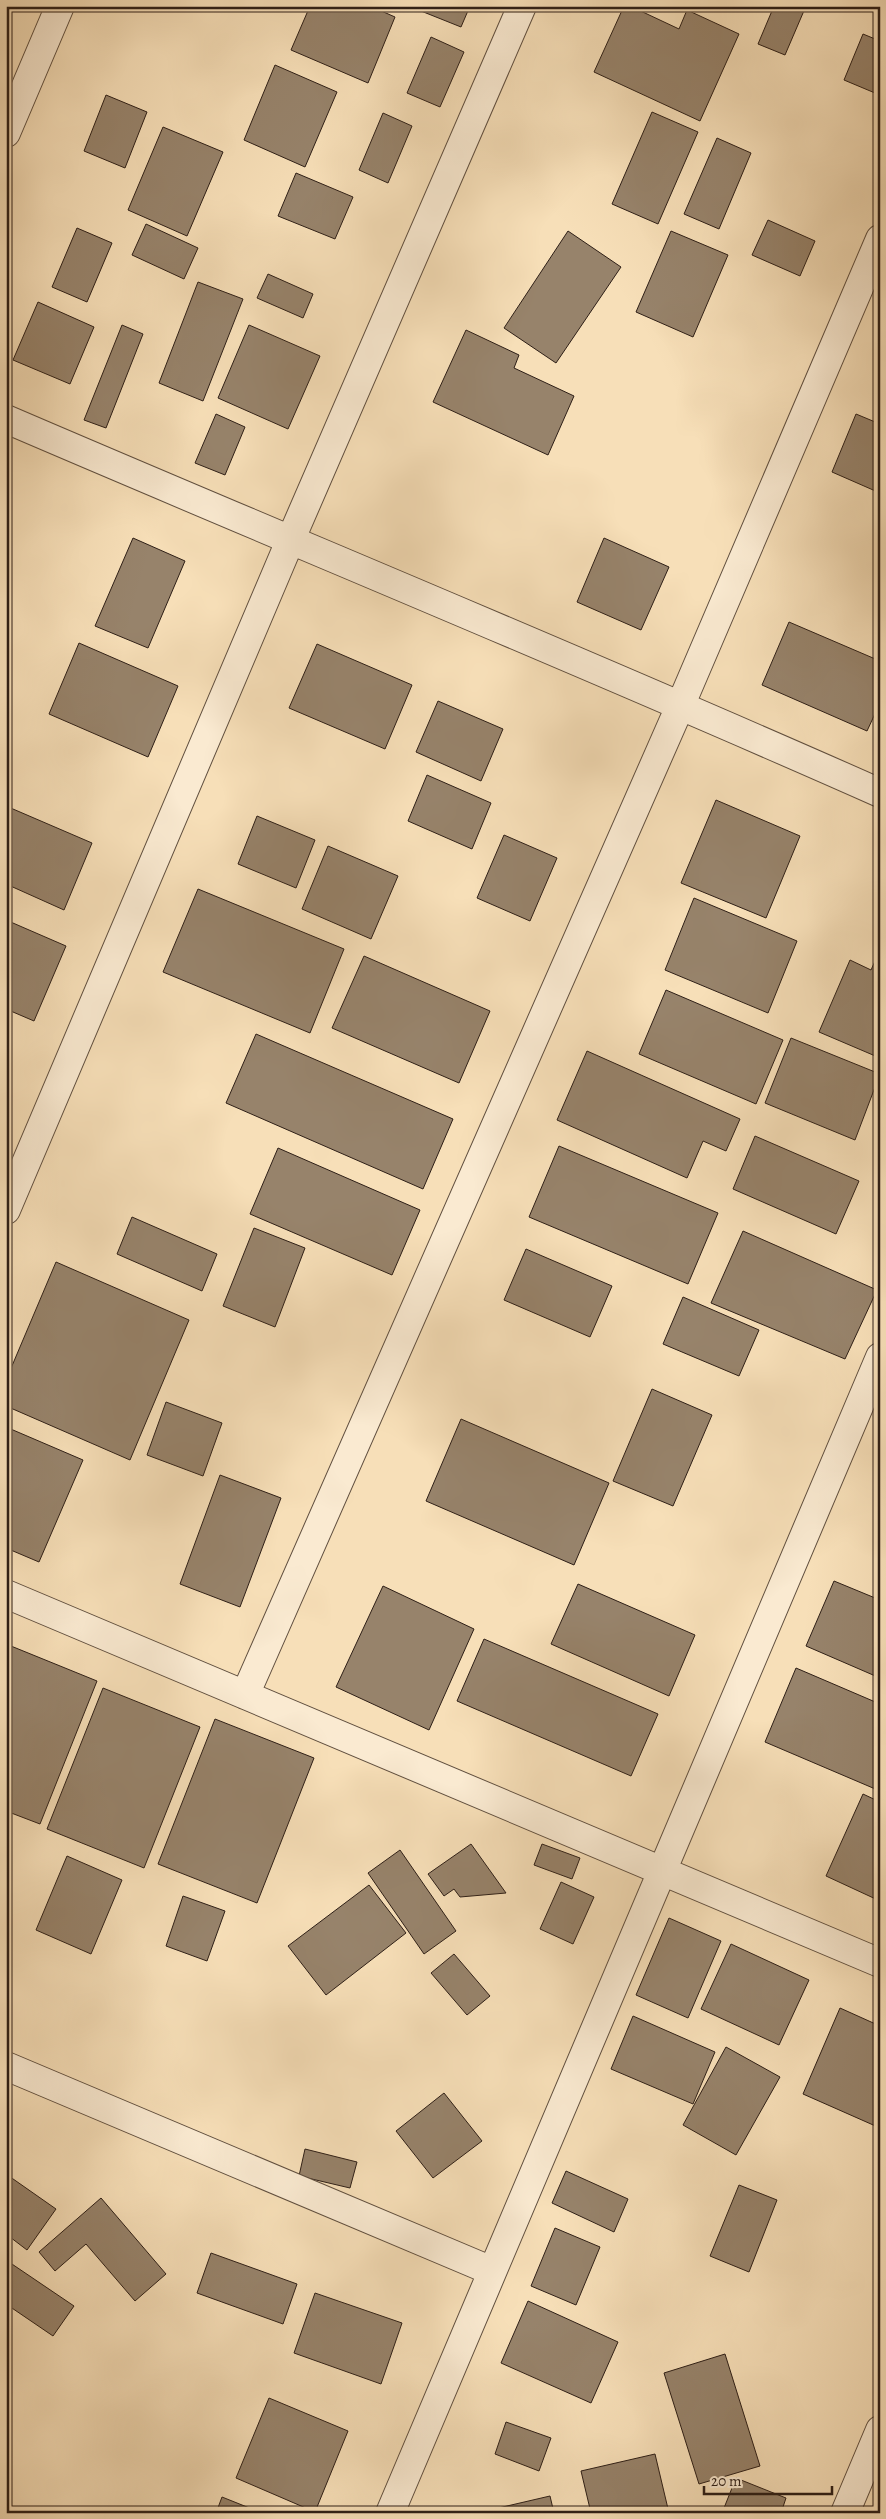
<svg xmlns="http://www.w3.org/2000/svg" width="886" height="2519" font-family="Alegreya,serif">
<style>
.building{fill:#97836b;stroke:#2e1f17}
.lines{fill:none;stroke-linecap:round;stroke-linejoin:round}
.street-casing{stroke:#604f3f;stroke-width:30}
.street{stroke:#faead1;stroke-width:28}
</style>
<rect width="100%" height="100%" fill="#f7dfb8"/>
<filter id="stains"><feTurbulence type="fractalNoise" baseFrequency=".004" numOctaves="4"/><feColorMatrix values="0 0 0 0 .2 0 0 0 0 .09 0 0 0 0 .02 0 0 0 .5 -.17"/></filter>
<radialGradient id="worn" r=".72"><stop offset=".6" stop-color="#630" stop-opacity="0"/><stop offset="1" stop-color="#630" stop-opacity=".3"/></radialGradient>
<path class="building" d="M310,6h60l25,11 -27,66 -77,-33z
M417,6h53l-9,21 -45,-18z
M624,6h6l49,23 8,-19 52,24 -39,87 -106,-49z
M774,6h32l-21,49 -27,-11z
M863,34l17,7v42l-5,10 -31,-13z
M431,37l33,15 -24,55 -33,-14z
M275,65l62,27 -32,75 -61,-27z
M106,95l41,17 -22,56 -41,-17z
M652,112l46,20 -40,92 -46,-20z
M383,113l29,13 -24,57 -29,-13z
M163,127l60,25 -36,84 -59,-26z
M717,138l34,15 -32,76 -35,-15z
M296,173l57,24 -18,42 -57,-23z
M768,220l47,21 -15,35 -48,-21z
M146,224l52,24 -14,31 -52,-24z
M77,228l35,15 -25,59 -35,-15z
M568,231l53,36 -65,96 -52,-35z
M671,231l57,24 -35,82 -57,-25z
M268,274l45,20 -10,24 -46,-20z
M198,282l45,17 -40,102 -44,-18z
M38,302l56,25 -24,57 -57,-24z
M122,325l21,9 -37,94 -22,-8z
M249,325l71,31 -32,73 -70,-31z
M466,330l53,25 -5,13 60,28 -26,59 -115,-53z
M216,414l29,13 -20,48 -30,-12z
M856,414l24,10v69l-48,-21z
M133,538l52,23 -37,87 -53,-22z
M604,538l65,29 -28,63 -64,-28z
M789,622l91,39v42l-13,28 -105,-46z
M79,643l99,43 -30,71 -99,-43z
M317,644l95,41 -27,64 -96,-41z
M438,701l65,28 -22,52 -65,-29z
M427,775l64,28 -19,46 -64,-28z
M716,800l84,36 -34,82 -85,-35z
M6,806l86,37 -28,67 -58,-26z
M257,816l58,24 -19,48 -58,-24z
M504,835l53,23 -27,63 -53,-23z
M328,846l70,30 -27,63 -69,-30z
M198,889l146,60 -34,84 -147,-61z
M694,898l103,43 -29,72 -103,-43z
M6,920l60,26 -32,75 -28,-12z
M880,950v108l-61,-26 31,-72 21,10z
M364,956l126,55 -31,72 -127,-55z
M666,990l117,50 -27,64 -117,-50z
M256,1034l197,85 -30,70 -197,-86z
M791,1038l89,36 -25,66 -90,-37z
M587,1051l153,68 -14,32 -23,-10 -16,37 -130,-58z
M755,1136l104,45 -23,53 -103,-45z
M559,1146l159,67 -30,71 -159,-67z
M278,1148l142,62 -28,65 -142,-61z
M132,1217l85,37 -15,37 -85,-37z
M254,1228l51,20 -30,79 -52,-21z
M743,1231l134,59 -32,69 -134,-56z
M526,1249l86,37 -22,51 -86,-37z
M56,1262l133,58 -59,140 -124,-54v-26z
M683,1297l76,33 -20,46 -76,-32z
M652,1389l60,26 -39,91 -60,-25z
M166,1402l56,21 -19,53 -56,-21z
M461,1419l148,64 -35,82 -148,-64z
M6,1427l77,33 -44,102 -33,-14z
M220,1475l61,23 -41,109 -60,-23z
M834,1581l46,19v78l-74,-32z
M578,1584l117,51 -26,61 -118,-52z
M383,1586l91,43 -45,101 -93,-43z
M484,1639l174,75 -27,62 -174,-75z
M6,1644l91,37 -57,143 -34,-13z
M796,1668l84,36v87l-115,-49z
M103,1688l97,39 -56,141 -97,-39z
M215,1719l99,39 -57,145 -99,-39z
M863,1794l17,8v99l-54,-25z
M471,1844l35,49 -46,4 -6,-8 -10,7 -16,-22z
M542,1844l38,14 -8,21 -38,-14z
M400,1850l56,81 -32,23 -56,-81z
M67,1856l55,24 -31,74 -55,-24z
M561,1882l33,15 -21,47 -33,-15z
M369,1885l37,48 -80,62 -38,-49z
M183,1896l42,15 -18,50 -41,-15z
M669,1918l52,23 -33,77 -52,-23z
M731,1944l78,36 -30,65 -78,-36z
M454,1954l36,42 -23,19 -36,-42z
M840,2008l40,18v102l-77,-34z
M633,2016l82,36 -22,52 -82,-35z
M726,2047l54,30 -44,78 -53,-30z
M444,2093l38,48 -49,37 -37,-47z
M305,2149l52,13 -7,26 -51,-12z
M566,2171l62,28 -14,33 -62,-29z
M6,2174l50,35 -29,41 -21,-16z
M739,2185l38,15 -28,72 -39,-16z
M101,2198l65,76 -31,27 -49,-57 -31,27 -16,-19z
M555,2228l45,19 -24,58 -45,-19z
M211,2253l86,31 -14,40 -86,-31z
M6,2260l68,46 -21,30 -47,-32z
M315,2293l87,30 -21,61 -87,-31z
M528,2301l90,41 -27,61 -90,-40z
M725,2354l35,112 -61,18 -35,-111z
M269,2398l79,33 -33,81 -79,-34z
M506,2422l45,16 -12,33 -44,-17z
M655,2454l14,59h-78l-10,-42z
M736,2478l50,20 -5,15h-59z
M550,2496l4,17h-77z
M222,2497l40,16h-46z"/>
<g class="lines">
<g class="street-casing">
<path id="street" d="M6,133l54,-127
M6,419c291,125 584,245 874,374
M6,1210l284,-669 232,-535
M6,1594l874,369
M245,1695l436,-991 199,-465
M6,2066l486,205
M390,2513l490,-1156
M845,2513l35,-83"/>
</g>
<use href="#street" class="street"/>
</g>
<rect width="886" height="2519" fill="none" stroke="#f7dfb8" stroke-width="25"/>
<rect x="8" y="8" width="871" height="2504" fill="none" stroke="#2e1f17" stroke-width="2.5"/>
<rect x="12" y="12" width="861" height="2494" fill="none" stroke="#2e1f17"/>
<path d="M704 2486v8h128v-8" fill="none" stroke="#2e1f17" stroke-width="2.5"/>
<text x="711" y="2486" font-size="15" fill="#2e1f17" stroke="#faead1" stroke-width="4" paint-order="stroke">20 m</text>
<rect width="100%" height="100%" filter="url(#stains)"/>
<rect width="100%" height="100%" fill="url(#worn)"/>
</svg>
